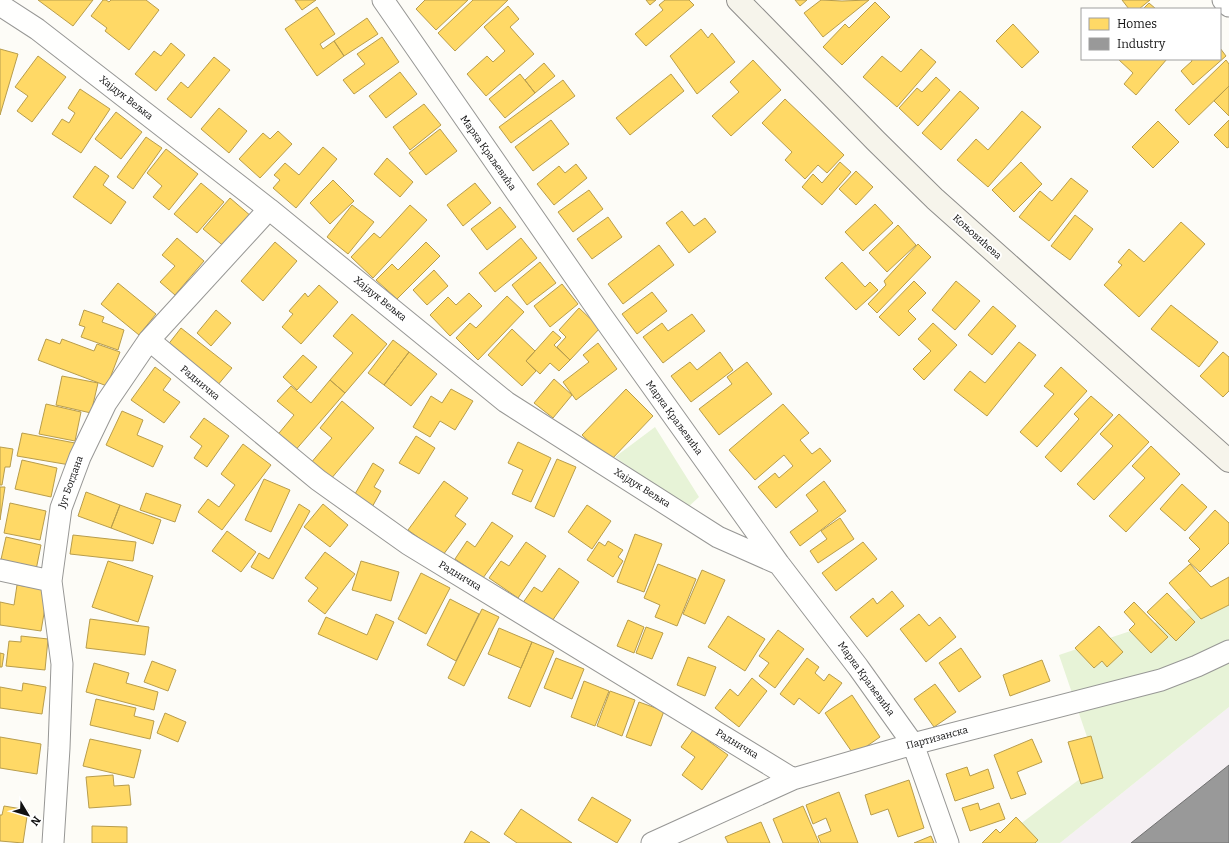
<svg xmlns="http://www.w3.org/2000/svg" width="1229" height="843" font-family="Bitter,serif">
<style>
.industrial{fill:#f5f0f3}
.green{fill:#e7f3d7}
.homes{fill:#ffd966;stroke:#b89d4c}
.industry{fill:#999;stroke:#707070}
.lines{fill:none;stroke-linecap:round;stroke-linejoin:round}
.minor-casing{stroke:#979795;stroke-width:23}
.secondary-casing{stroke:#8e8d8b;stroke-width:24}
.minor{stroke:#fffffe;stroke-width:21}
.secondary{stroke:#f6f4eb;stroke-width:22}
.labels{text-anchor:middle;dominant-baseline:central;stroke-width:4;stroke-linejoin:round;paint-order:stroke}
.street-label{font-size:10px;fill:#111;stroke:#fff}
</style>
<rect width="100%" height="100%" fill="#fdfcf7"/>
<path class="industrial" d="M1229,707v136h-169z"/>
<path class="green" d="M655,427l44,70 -12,11 -72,-51z
M1229,585v122l-169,136h-65l102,-77 -38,-111 119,-40z"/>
<path class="homes" d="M38,0h55l-20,26z
M103,0h3l3,2 2,-2h35l13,10 -30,40 -24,-19 2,-3 -16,-12z
M295,0h21l-14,10z
M425,0h43l-32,30 -20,-21z
M473,0h35l-53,51 -17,-18z
M646,0h10l-6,5z
M665,0h24l5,5 -48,41 -11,-12 28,-24 -4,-5z
M795,0h12l-7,6z
M821,0l21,1 27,-1 -46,37 -19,-24z
M1122,0h28l-11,9h-10z
M875,2l15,15 -48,48 -19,-18 22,-23 4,4z
M1149,3l7,6h-13z
M508,6l11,13 -9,8 24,27 -48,42 -19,-22 20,-18 6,6 12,-11 -21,-24z
M317,7l18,27 -15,10 3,5 11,-8 10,15 -27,20 -32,-47z
M367,18l11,16 -34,22 -10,-15z
M1013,24l26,28 -17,16 -26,-27z
M701,29l7,9 4,-5 23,29 -38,32 -27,-38z
M382,37l17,25 -45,32 -11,-14 22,-16 -8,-10z
M171,43l14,12 -29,36 -21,-17 19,-23 7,5z
M1220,48l6,8 -33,29 -12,-14 11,-10 -1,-2h29z
M0,49l18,5 -18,61z
M921,49l15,13 -39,45 -34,-30 19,-21 19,16z
M38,56l28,21 -34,45 -15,-11 11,-15 -13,-9z
M214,57l16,13 -39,48 -24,-19 14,-17 7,6z
M1118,59h49l-31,36 -12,-11 9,-11z
M753,60l28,30 -50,46 -19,-20 27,-24 -9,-10z
M1226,60l3,4v22l-40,39 -14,-15z
M544,63l11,13 -20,17 -10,-13z
M400,72l17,22 -31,24 -17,-22z
M520,74l15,19 -30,25 -16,-19z
M671,74l13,17 -54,44 -14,-17z
M936,77l14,13 -32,36 -19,-18 18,-20 5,4z
M563,80l12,16 -64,47 -12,-16z
M1229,86v30l-15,-15z
M80,89l30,20 -29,44 -29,-19 10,-15 7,4 6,-10 -7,-5z
M960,91l19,17 -38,42 -19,-17z
M785,99l59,56 -17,18 -9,-8 -13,14 -20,-19 7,-8 -30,-29z
M424,104l17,21 -31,25 -17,-23z
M219,108l28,23 -18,22 -28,-24z
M1022,111l19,16 -53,60 -31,-27 19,-21 12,11z
M116,112l26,20 -21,27 -26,-20z
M551,120l18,24 -36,27 -18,-24z
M1229,120v27l-2,1 -13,-13z
M1158,121l21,21 -26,26 -21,-21z
M440,129l17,22 -31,24 -17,-22z
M278,131l14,13 -32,34 -21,-19 24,-26 7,6z
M146,137l16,11 -29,41 -16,-12z
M323,147l14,12 -41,49 -23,-20 7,-8 -6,-5 11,-12 14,12z
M166,149l32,25 -29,36 -16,-13 9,-11 -15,-13z
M387,158l26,24 -13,15 -26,-23z
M840,162l11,10 -29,33 -20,-18 11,-13 9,9z
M1021,162l21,22 -28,28 -22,-22z
M576,164l11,14 -33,27 -17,-21 22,-18 6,7z
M95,166l14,10 -6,9 23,17 -15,22 -38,-27z
M856,171l17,16 -17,18 -17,-16z
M1071,178l17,13 -39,50 -30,-24 21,-26 12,10z
M333,180l21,21 -24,23 -20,-21z
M201,183l23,19 -27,31 -23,-19z
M475,183l16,20 -28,23 -16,-21z
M589,190l14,19 -30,23 -15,-20z
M230,198l22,19 -26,31 -23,-19z
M875,204l18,19 -30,28 -18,-19z
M352,205l22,17 -26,32 -21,-17z
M410,205l17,15 -54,58 -22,-21 23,-24 6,5z
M500,207l16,20 -29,23 -16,-21z
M682,211l12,15 11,-8 11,14 -27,21 -23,-30z
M1075,215l18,14 -23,31 -19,-14z
M608,217l14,20 -30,22 -15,-20z
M1181,222l24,22 -66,73 -35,-32 18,-20 -4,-3 11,-13 15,13z
M898,225l18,20 -29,27 -18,-19z
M177,238l27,23 -29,34 -15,-13 15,-16 -13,-11z
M521,238l16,20 -42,34 -16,-19z
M275,242l22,19 -34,40 -22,-20z
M426,242l14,14 -43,43 -21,-19 16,-16 6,6z
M918,244l13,13 -54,56 -9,-9 18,-19 -2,-4z
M659,245l15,20 -51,39 -15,-20z
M540,262l16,21 -29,22 -15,-20z
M842,262l23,25 5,-5 8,8 -22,20 -31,-32z
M434,270l14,16 -21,19 -14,-15z
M914,281l12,12 -18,18 8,8 -17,17 -20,-19z
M956,281l24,20 -25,29 -23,-20z
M118,283l38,31 -17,21 -38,-31z
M562,284l16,20 -28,23 -16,-21z
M319,285l19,17 -37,42 -19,-17 11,-13 -4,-3 16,-18 3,4z
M652,292l15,19 -30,23 -15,-20z
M469,293l13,13 -32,30 -20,-21 18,-18 8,8z
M507,296l17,16 -46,48 -22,-22 14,-15 6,5z
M1171,305l47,37 -19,25 -48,-38z
M993,306l23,20 -24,29 -24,-20z
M579,308l21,20 -30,32 -13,-13 9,-10 -7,-7z
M84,310l20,7 -2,5 22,8 -6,20 -37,-13 4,-10 -6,-2z
M216,310l15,13 -20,23 -14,-13z
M352,314l35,30 -42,49 -15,-13 23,-27 -20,-17z
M692,314l13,17 -42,32 -20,-26 19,-14 6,8z
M933,323l24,22 -33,35 -11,-11 18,-18 -13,-12z
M181,328l51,40 -15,18 -50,-40z
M512,329l23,22 -9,10 10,10 -14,15 -34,-31z
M553,331l8,7 -7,7 16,15 -11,11 -9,-8 -10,11 -14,-13z
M46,339l14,5 2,-5 32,12 3,-7 23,8 -13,34 -69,-26z
M393,340l16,12 -25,33 -16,-12z
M1019,342l17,13 -49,61 -33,-26 16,-19 15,12z
M598,343l19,26 -41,31 -13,-18 26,-20 -6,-7z
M409,352l28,22 -26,32 -27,-21z
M720,352l13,18 -42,32 -20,-26 19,-14 7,8z
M1223,352l6,5v34l-6,6 -23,-21z
M303,355l14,12 -20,23 -14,-13z
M747,362l25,32 -53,41 -20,-26 33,-25 -5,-7z
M155,367l16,12 -8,11 17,12 -16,21 -33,-23z
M1061,367l26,24 -50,56 -17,-15 34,-38 -10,-8z
M62,376l36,7 -7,30 -35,-8z
M554,379l18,16 -19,23 -19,-15z
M330,380l15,13 -52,60 -18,-15 19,-23 -17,-14 14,-15 20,17z
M451,389l22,12 -18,29 -15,-9 -10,16 -17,-10 18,-31 11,7z
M626,389l27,27 -43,45 -28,-26z
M1091,396l22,19 -52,57 -16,-15 34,-38 -5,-5z
M342,401l32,27 -44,52 -20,-16 22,-26 -12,-10z
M46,404l35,8 -6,29 -36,-7z
M783,404l26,29 -9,7 12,14 8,-6 11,13 -55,47 -18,-21 17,-14 4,5 14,-12 -9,-11 -29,25 -26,-30z
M122,411l21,9 -6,15 26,11 -10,21 -47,-22z
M1119,414l30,28 -55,58 -17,-16 36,-38 -13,-12z
M204,418l25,18 -22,31 -13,-9 8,-12 -12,-9z
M22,433l53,10 -5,22 -53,-9z
M416,436l19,12 -16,26 -20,-11z
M518,442l33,16 -20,44 -19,-8 11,-24 -15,-7z
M243,444l28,21 -49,65 -24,-18 10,-13 11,8 16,-22 -14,-11z
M1151,446l29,28 -54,58 -17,-16 36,-38 -13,-12z
M0,447l13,2 -3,18h-5l-3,18h-2z
M557,459l19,8 -22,50 -19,-9z
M22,460l35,8 -6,29 -36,-8z
M373,463l11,7 -10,17 7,4 -10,18 -19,-10z
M264,479l26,11 -19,42 -26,-12z
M444,481l24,17 -13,18 11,8 -23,31 -35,-25z
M824,481l22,30 -46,35 -10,-14 28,-21 -12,-16z
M1182,484l25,23 -22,24 -25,-22z
M0,487h5l-5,33z
M86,492l34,13 -9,23 -33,-12z
M146,493l35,12 -6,17 -35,-12z
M10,503l36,8 -6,29 -36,-7z
M299,504l11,7 -37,68 -22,-12 8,-14 10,6z
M323,504l25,21 -18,22 -26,-20z
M120,505l41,15 -8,24 -42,-16z
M587,505l24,16 -19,28 -24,-17z
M1215,510l14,13v20l-29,29 -12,-11 12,-12 -11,-11z
M840,518l14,21 -36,24 -8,-12 17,-12 -6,-8z
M492,522l21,14 -30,42 -28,-19 12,-18 8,6z
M227,531l29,21 -15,20 -29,-21z
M635,534l27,10 -18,48 -27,-10z
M73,535l63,7 -3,19 -63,-7z
M6,537l35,8 -6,30 -35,-11z
M608,541l15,9 -5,7 5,4 -10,16 -26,-17 12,-18 6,4z
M526,542l20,14 -28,42 -29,-20 12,-17 8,5z
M863,542l14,17 -41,32 -14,-18z
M325,552l30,22 -30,40 -17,-13 10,-13 -13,-10z
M108,561l45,15 -15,46 -46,-15z
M361,561l38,11 -8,29 -39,-11z
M658,564l38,15 -19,47 -22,-9 5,-12 -16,-7z
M1190,564l21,23 18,-10v28l-28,14 -32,-36z
M559,568l20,14 -29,42 -28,-20 12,-17 8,5z
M702,570l23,10 -20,44 -22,-10z
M421,573l29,15 -24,46 -28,-15z
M17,585l31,5 -7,41 -41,-6v-23l14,3z
M892,591l12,15 -37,31 -17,-20 23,-19 4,6z
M1167,593l28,29 -19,19 -29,-29z
M450,599l29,15 -23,47 -29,-16z
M1134,602l34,35 -17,16 -22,-23 6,-6 -11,-12z
M482,609l17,8 -35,69 -16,-8z
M376,614l18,8 -17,38 -59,-26 8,-17 41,18z
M919,614l10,12 11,-9 16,20 -30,25 -26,-33z
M728,616l37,23 -20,32 -37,-24z
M90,619l59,8 -4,28 -59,-7z
M628,620l16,7 -10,26 -17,-7z
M1099,626l24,26 -16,15 -5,-6 -8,7 -19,-20z
M646,627l17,6 -11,26 -16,-6z
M499,628l33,14 -11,26 -33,-14z
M778,630l26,19 -29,39 -16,-12 10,-13 -10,-7z
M21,636l27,3 -3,31 -39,-4 3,-25 12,1z
M532,642l22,9 -24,56 -22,-9z
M961,648l20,29 -22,15 -20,-29z
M0,653l4,1 -2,13h-2z
M688,657l28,10 -11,29 -28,-11z
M556,658l28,11 -12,30 -28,-11z
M807,658l12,9 -4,6 9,8 5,-7 13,9 -23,31 -20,-16 -5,7 -14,-11z
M1042,660l8,21 -40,15 -7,-21z
M152,661l24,9 -8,21 -24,-9z
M94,663l35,10 -3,10 32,9 -4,18 -68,-18z
M752,678l15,13 -28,36 -24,-19 15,-19 8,7z
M584,681l25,10 -14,35 -24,-9z
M23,683l23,4 -4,27 -42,-6v-21l22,4z
M935,684l21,28 -22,15 -20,-28z
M610,691l25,9 -13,36 -25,-10z
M852,695l28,42 -26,18 -29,-42z
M96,699l40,9 -2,8 20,5 -4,18 -60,-14z
M639,702l25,9 -13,35 -25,-9z
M165,713l21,9 -8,20 -21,-9z
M693,730l35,25 -26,35 -20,-15 13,-18 -14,-10z
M1091,736l12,42 -22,6 -13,-42z
M0,737l41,7 -4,30 -37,-6z
M90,739l51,11 -7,28 -51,-12z
M1032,739l10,23 -25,10 9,22 -15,5 -17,-44z
M967,767l3,9 18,-7 6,19 -39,13 -9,-27z
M113,775l1,11 15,-1 2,20 -42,3 -3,-31z
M909,780l15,48 -26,9 -10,-28 -17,6 -6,-20z
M839,792l19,51h-37l-3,-7 13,-5 -5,-13 -13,6 -7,-19z
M592,797l39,23 -14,23 -39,-23z
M978,803l2,7 19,-7 6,16 -35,12 -8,-23z
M4,806l24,4 -5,33 -23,-2v-26h2z
M803,806l16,37h-36l-10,-24z
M521,809l51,34h-55l-13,-9z
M1016,817l22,23 -3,3h-53l14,-14 4,4z
M761,822l9,21h-42l-3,-6z
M92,826l35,1v16h-35z
M471,831l19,12h-26z
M931,836l3,7h-20z"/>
<path class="industry" d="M1229,765v78h-98z"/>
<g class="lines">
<g class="minor-casing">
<path id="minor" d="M383,0l219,316 177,248 79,103 55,77 35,99
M1223,0l6,6
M0,5l37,24 232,180 237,193 212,135 61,27
M149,340l169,140 90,64 385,235
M0,570l51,11
M53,843l6,-95 3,-84 -11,-83 10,-73 19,-51 26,-54 43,-63 120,-131
M652,843l141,-64 120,-35 248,-64 36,-14 32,-15"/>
</g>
<g class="secondary-casing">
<path id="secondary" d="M738,0l138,141 59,58 294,262"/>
</g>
<use href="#minor" class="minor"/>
<use href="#secondary" class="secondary"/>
</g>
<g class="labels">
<g class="street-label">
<text transform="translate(126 98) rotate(38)">Хајдук Вељка</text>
<text transform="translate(488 153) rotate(55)">Марка Краљевића</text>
<text transform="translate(977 237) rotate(42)">Коњовићева</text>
<text transform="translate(380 299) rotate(39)">Хајдук Вељка</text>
<text transform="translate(200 383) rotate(40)">Радничка</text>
<text transform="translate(674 418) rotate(54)">Марка Краљевића</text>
<text transform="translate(71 482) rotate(-70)">Југ Богдана</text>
<text transform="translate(642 488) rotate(32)">Хајдук Вељка</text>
<text transform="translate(460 576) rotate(31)">Радничка</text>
<text transform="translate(866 679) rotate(54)">Марка Краљевића</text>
<text transform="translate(937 738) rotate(-15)">Партизанска</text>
<text transform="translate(737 744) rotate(31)">Радничка</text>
</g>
</g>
<rect x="1081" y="8" width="140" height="52" fill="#ffffff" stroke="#a0a0a0"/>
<rect x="1089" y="18" width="20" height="12" fill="#ffd966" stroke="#a0a0a0"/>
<text x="1117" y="28" font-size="12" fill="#111111">Homes</text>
<rect x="1089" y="38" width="20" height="12" fill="#999999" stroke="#a0a0a0"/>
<text x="1117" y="48" font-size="12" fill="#111111">Industry</text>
<g transform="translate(28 815) rotate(128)" stroke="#ffffff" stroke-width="3" paint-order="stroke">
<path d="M0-3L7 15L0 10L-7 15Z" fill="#111111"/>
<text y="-6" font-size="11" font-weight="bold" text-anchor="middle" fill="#111111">N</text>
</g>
</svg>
